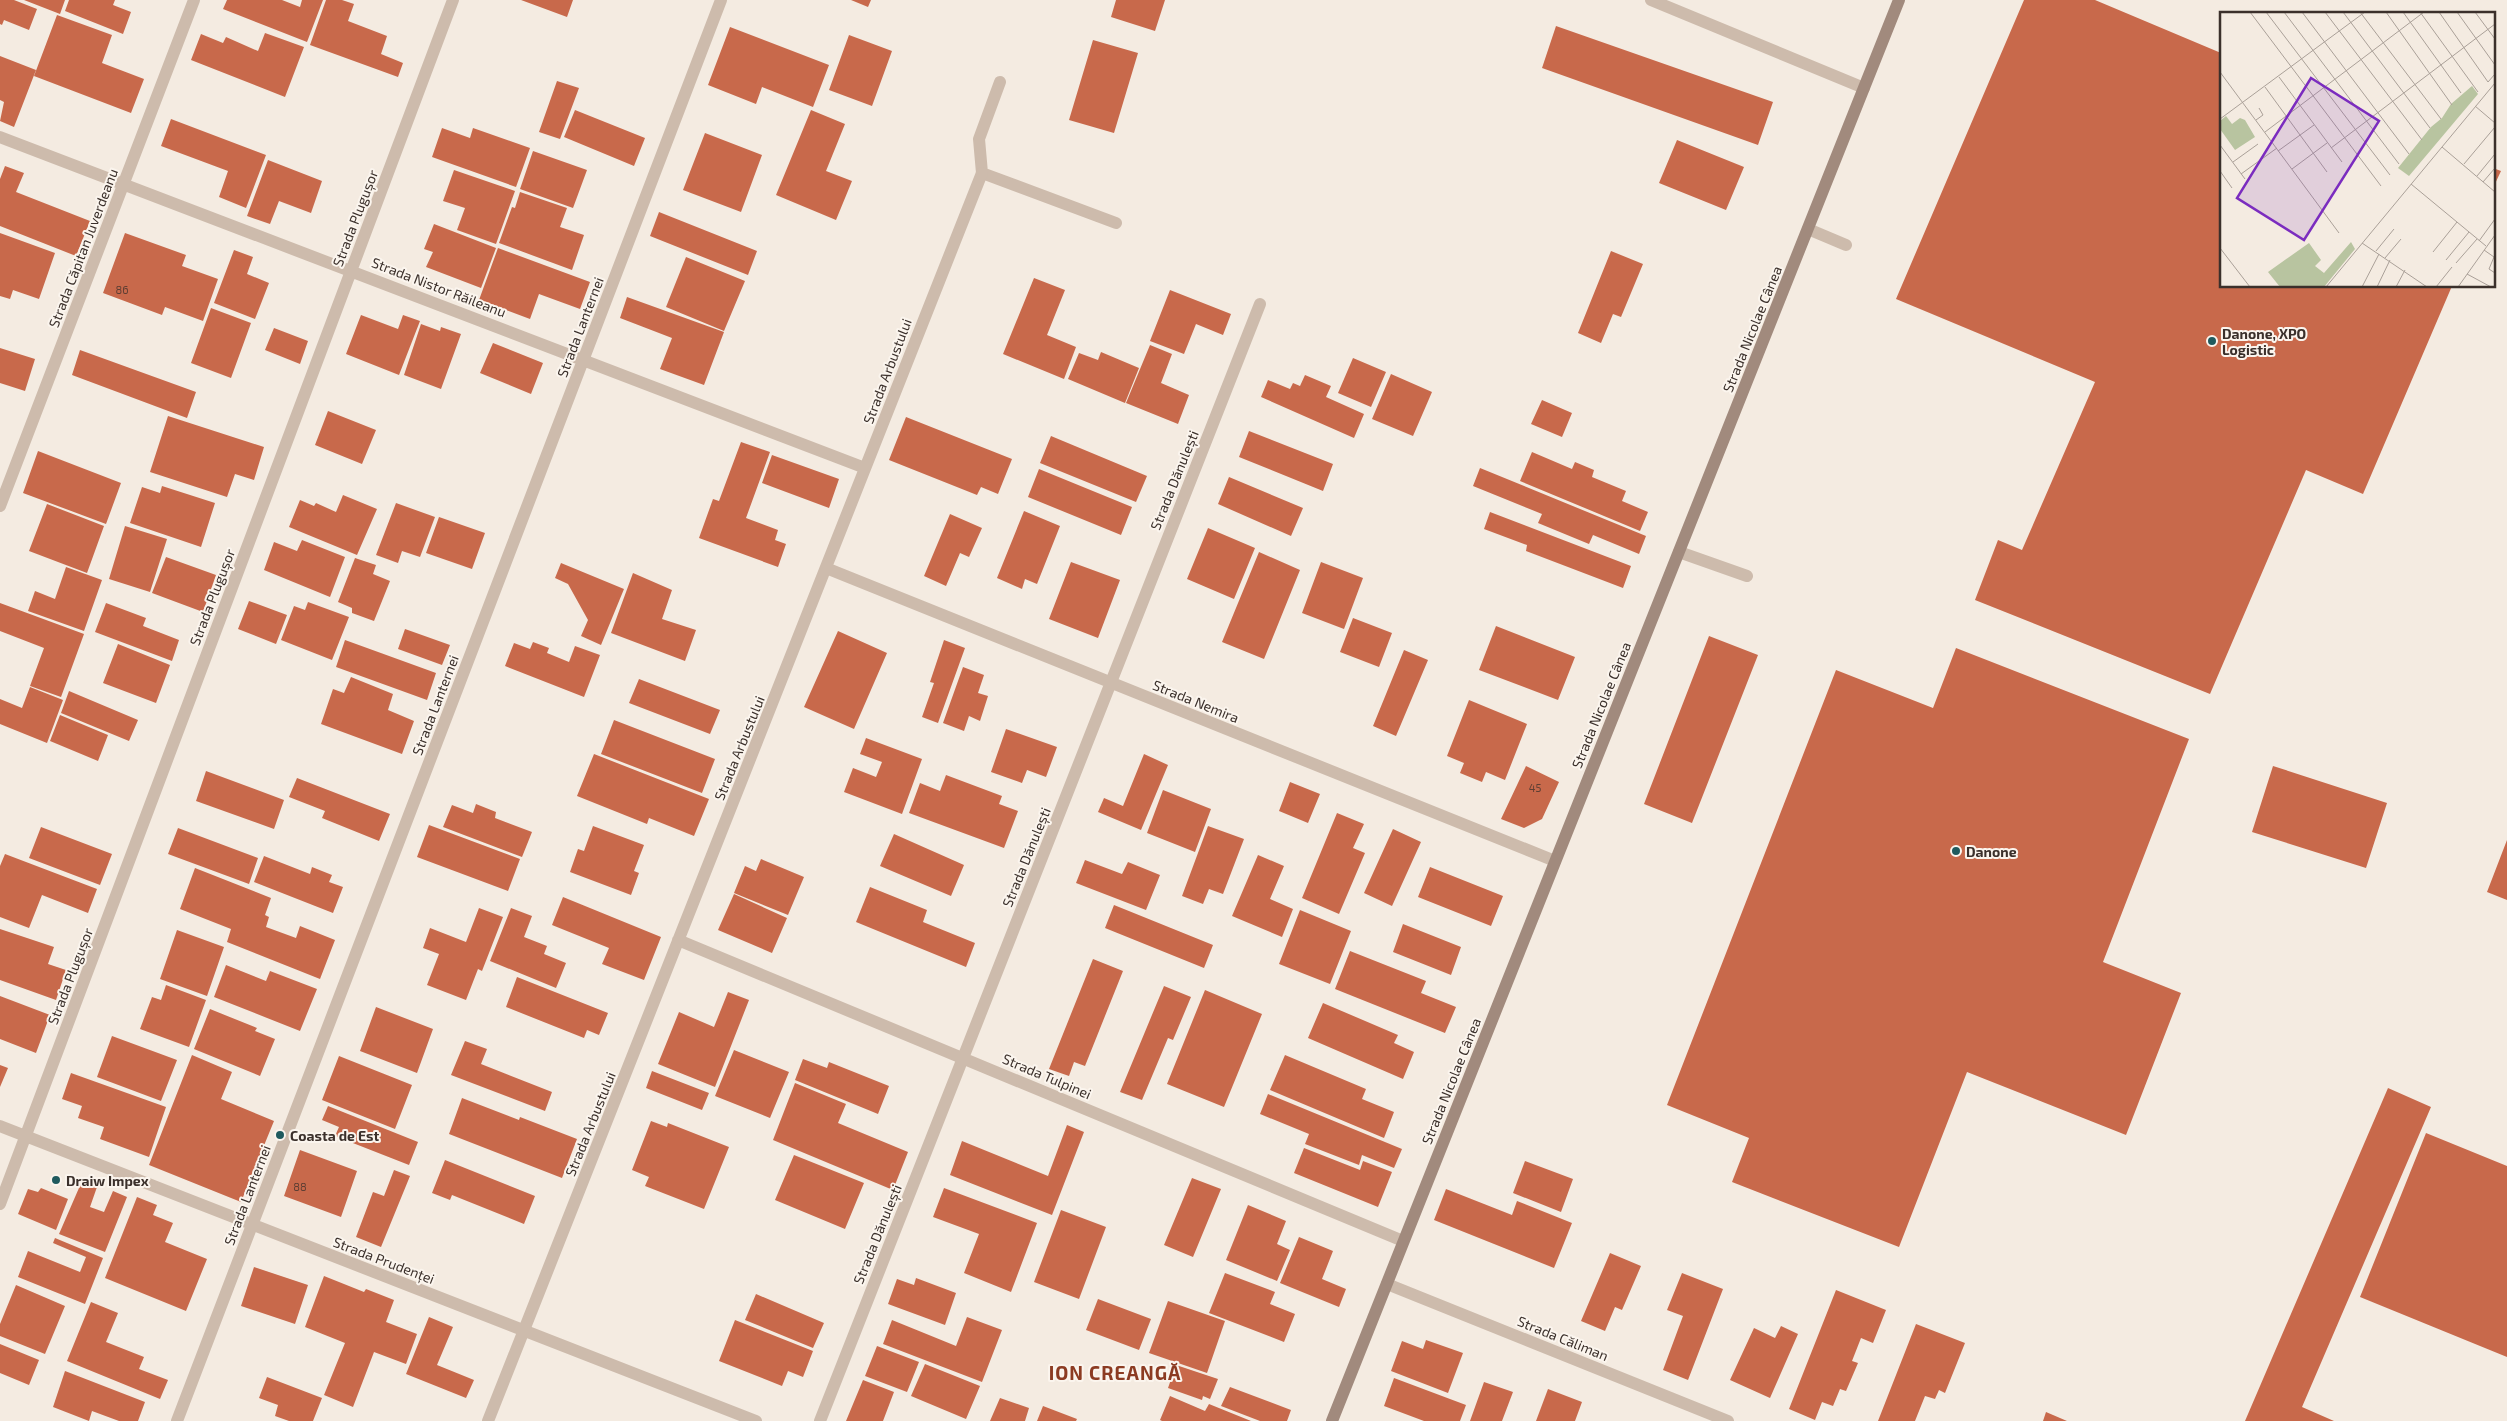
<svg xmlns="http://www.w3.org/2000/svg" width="2507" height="1421" font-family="'Exo 2',sans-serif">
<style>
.building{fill:#c8694b}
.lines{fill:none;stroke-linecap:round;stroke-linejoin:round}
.lane{stroke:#cdbbac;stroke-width:12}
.street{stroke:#cdbbac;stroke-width:12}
.secondary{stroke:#a18a7d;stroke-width:12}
.poi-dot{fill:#1f5a5e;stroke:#fbf5ee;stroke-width:2}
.labels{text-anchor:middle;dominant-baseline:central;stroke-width:4;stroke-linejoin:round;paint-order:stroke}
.number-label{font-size:11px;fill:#5e3e33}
.street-label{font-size:14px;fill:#3b302b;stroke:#fbf5ee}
.poi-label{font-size:14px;font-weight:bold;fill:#3b302b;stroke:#fbf5ee;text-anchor:start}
.district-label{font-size:19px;font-weight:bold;letter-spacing:1px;fill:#8c3b22;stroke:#fbf5ee}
.inset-road{fill:none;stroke:#aaa098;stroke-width:1}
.view{fill:#7b2cbf;fill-opacity:0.15;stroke:#7b2cbf;stroke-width:2.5}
.inset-edge{fill:none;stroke:#3b302b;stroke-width:2.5}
</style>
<rect width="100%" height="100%" fill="#f4ebe1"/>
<path class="building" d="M0,0h14l23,9 -8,21 -25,-10 -2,5 -2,-1z
M24,0h41l-5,14z
M69,0h46l-2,5 18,7 -8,22 -58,-23z
M227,0h55l18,7 2,-7h21l-16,42 -84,-33z
M326,0h16l12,4 -6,17 39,15 -6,18 22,9 -5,14 -88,-32z
M521,0h52l-6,17z
M851,0h20l-3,7z
M1116,0h49l-10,31 -44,-14z
M2024,0h71l126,53v233h231l-89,208 -57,-24 -96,224 -235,-94 23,-60 24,10 73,-168 -199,-83z
M57,15l55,20 -10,28 42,16 -13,34 -97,-37z
M1556,26l217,76 -15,43 -216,-77z
M730,27l99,38 -16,42 -51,-20 -6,17 -48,-19z
M265,33l39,14 -19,50 -94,-37 10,-26 22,9 3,-6 32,14z
M849,35l43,16 -20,55 -43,-16z
M1093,40l45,13 -24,80 -45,-13z
M0,56l36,14 -22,57 -14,-6 4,-19 -4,-2z
M557,81l22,7 -19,51 -21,-7z
M575,110l70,28 -11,28 -70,-29z
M811,110l34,14 -19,47 26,10 -16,39 -60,-25z
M171,119l95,36 -20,53 -27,-11 9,-26 -67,-25z
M442,128l28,10 3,-10 57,20 -14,39 -84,-30z
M705,133l57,22 -21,57 -58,-22z
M1677,140l67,27 -18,43 -67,-27z
M533,151l54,19 -14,38 -53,-19z
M268,160l54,21 -11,32 -32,-12 -9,23 -23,-8z
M5,166l19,7 -8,19 74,29 -14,35 -76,-30v-47z
M2493,168l8,3 -8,17z
M454,170l61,21 -19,53 -39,-14 8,-22 -22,-7z
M520,192l47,16 -7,19 24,8 -12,35 -73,-27 13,-36 3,1z
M659,212l98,39 -9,24 -98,-39z
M434,224l62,24 -15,40 -55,-21 7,-15 -9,-3z
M0,233l55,20 -16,46 -26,-9 -3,9 -10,-3z
M125,233l61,22 -4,11 36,13 -15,42 -38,-14 -3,8 -59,-22z
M498,248l92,34 -10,27 -41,-15 -9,25 -51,-19z
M234,250l19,7 -6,17 22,9 -14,36 -41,-16z
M1611,251l32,13 -22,53 -8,-3 -12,29 -23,-10z
M686,257l59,24 -21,50 -58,-24z
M1034,278l31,12 -18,45 29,12 -12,32 -61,-25z
M1170,290l61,24 -8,21 -27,-11 -12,30 -34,-13z
M627,297l97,35 -20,53 -44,-16 12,-31 -52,-20z
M211,308l40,15 -20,55 -40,-15z
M361,315l37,14 5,-14 17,6 -21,54 -53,-21z
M421,324l19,7 1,-4 20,7 -20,55 -37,-14z
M274,328l34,13 -8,23 -35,-14z
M493,343l50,20 -12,31 -51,-21z
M1150,345l22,9 -11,29 28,12 -11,29 -52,-21z
M0,348l35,11 -10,32 -25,-8z
M80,350l116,42 -9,26 -115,-43z
M1101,352l38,16 -14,35 -57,-24 11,-26 19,7z
M1353,358l33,14 -15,35 -33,-14z
M1391,374l41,18 -19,44 -41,-17z
M1305,375l26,11 -5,11 38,17 -10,24 -93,-41 7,-17 22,9 3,-6 7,3z
M1542,400l30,13 -10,24 -31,-13z
M328,411l48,19 -14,34 -47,-19z
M168,416l96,31 -10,33 -19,-6 -8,23 -77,-25z
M906,417l106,42 -14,35 -17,-7 -4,8 -88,-35z
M1249,431l84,33 -10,27 -84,-34z
M1051,436l96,40 -11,26 -96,-39z
M741,442l29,10 -24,66 32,12 -3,10 11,4 -8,23 -79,-29 14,-39 6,2z
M38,451l83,32 -15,41 -83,-31z
M1532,452l40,17 3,-7 19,8 -2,7 34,14 -4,10 26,11 -8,19 -120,-50z
M772,455l67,24 -10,29 -67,-25z
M1480,468l166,68 -7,18 -46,-19 -4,9 -51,-21 4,-9 -69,-28z
M1039,469l93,38 -11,28 -93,-38z
M1229,477l74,31 -12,28 -73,-32z
M162,486l53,17 -14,44 -71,-24 12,-36 18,6z
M343,495l34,14 -20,46 -68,-28 11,-27 14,6 2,-3 20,9z
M396,503l39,14 -15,40 -18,-6 -4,12 -22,-8z
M47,504l57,22 -17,47 -58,-22z
M1024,511l36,15 -23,58 -12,-5 -3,10 -25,-11z
M1490,512l141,54 -8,22 -97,-37 1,-6 -43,-16z
M950,514l32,14 -13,29 -9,-4 -14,33 -22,-10z
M439,517l46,16 -13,36 -46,-16z
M125,526l42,13 -17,53 -41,-13z
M1208,528l47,20 -21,51 -47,-20z
M302,540l43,17 -15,40 -66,-27 10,-28 23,9z
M1259,552l41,18 -36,89 -42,-17z
M166,557l50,18 -13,37 -51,-19z
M355,558l21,7 -3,9 17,7 -16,40 -22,-8v-5l-14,-6z
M1071,562l49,18 -22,58 -49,-19z
M1321,562l42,16 -19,51 -42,-16z
M561,563l63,26 -23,56 -20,-9 7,-16 -20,-36 -13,-6z
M66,567l36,13 -18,51 -56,-20 7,-20 20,8z
M633,573l39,17 -10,29 34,11 -11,31 -74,-28z
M249,601l38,14 -11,29 -38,-15z
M308,602l41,15 -17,43 -51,-20 13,-34 11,4z
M0,603l84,31 -23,63 -31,-11 14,-38 -44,-17z
M106,603l40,15 -3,8 36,14 -7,21 -77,-29z
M1353,618l39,15 -13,34 -39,-15z
M1496,626l79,31 -17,43 -79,-30z
M405,629l45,16 -8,20 -44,-16z
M838,631l49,22 -33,76 -50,-22z
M1709,636l49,19 -66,168 -48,-19z
M345,640l91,33 -9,27 -91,-33z
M944,640l21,8 -27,75 -16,-6 12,-34 -4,-1z
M533,642l16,6 -2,5 22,9 6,-16 25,9 -16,42 -79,-31 9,-23 16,6z
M118,644l52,21 -14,38 -53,-20z
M1956,648l233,91 -86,223 78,31 -55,142 -159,-63 -68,175 -167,-65 17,-44 -82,-33 169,-435 97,38z
M1404,650l24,10 -32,76 -23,-10z
M963,667l21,8 -6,18 10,3 -8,25 -11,-5 -5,15 -21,-8z
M351,677l42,17 -5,16 26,11 -12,33 -81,-30 12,-35 11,4z
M639,679l81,31 -10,24 -81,-31z
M30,687l33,13 -16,43 -47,-19v-25l22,9z
M69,691l69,29 -9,21 -68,-28z
M1469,700l58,24 -22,56 -19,-8 -4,10 -22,-9 4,-10 -17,-7z
M60,715l48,20 -10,26 -48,-20z
M614,720l101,39 -13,34 -101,-39z
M1006,729l51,18 -11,30 -19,-7 -5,13 -31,-11z
M866,738l56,21 -20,55 -58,-22 9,-24 23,9 6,-15 -22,-8z
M594,754l115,45 -15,37 -45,-18 -2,6 -70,-28z
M1144,754l24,11 -27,65 -43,-18 6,-14 19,8z
M1526,766l33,16 -17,37 -18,9 -23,-9z
M2273,766l114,37 -21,65 -114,-36z
M206,771l78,29 -10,29 -78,-28z
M946,775l56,21 -3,8 19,7 -14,37 -95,-35 11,-30 20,8z
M297,778l93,36 -11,27 -57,-23 3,-7 -36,-14z
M1290,782l30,12 -12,29 -29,-12z
M1163,790l48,19 -16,43 -48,-19z
M476,804l20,8 -1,6 37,14 -10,25 -79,-30 9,-22 21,8z
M1337,813l27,11 -11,24 12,5 -26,61 -37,-16z
M429,825l91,34 -12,32 -91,-34z
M593,826l51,19 -10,26 5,2 -8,22 -61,-23 8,-23 6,2z
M1208,826l36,13 -21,55 -14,-5 -6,15 -21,-8z
M41,827l71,27 -12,31 -71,-27z
M178,828l80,30 -9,26 -81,-30z
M1393,829l28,13 -29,64 -28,-13z
M894,834l70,31 -13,31 -71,-30z
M2507,840v60l-20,-8z
M5,854l92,35 -9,24 -46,-18 -13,33 -29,-11v-51z
M1258,855l26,11 -14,33 23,10 -11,28 -50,-21z
M264,856l46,18 2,-7 20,8 -3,7 14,5 -10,26 -79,-31z
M761,859l43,18 -16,38 -54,-22 11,-27 11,5z
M1085,860l37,14 6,-12 32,13 -14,35 -70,-27z
M1430,867l73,29 -12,30 -73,-29z
M195,868l76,30 -6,17 4,2 -3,10 30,11 4,-12 35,14 -15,39 -93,-37 4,-13 -51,-20z
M870,887l57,23 -4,12 52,21 -9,24 -110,-45z
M734,894l53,24 -15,35 -54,-23z
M563,897l98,40 -17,43 -42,-16 7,-16 -57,-23z
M1114,905l99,40 -9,23 -99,-40z
M479,908l24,9 -21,54 -4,-2 -12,31 -39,-15 12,-31 -16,-6 7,-20 36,14z
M511,908l21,8 -8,21 23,9 -3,8 22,9 -10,25 -66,-27z
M1300,910l51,21 -21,53 -51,-20z
M1403,924l58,23 -10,28 -58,-23z
M0,929l54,18 -6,17 18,6 -10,30 -56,-20z
M177,930l47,17 -17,49 -47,-17z
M1350,951l76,30 -5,12 35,14 -11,26 -110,-44z
M1093,959l30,12 -38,95 -11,-4 -5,14 -20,-7z
M226,965l40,16 4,-10 47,18 -17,42 -86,-34z
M517,977l91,36 -9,22 -12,-5 -3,8 -78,-31z
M166,985l40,15 -17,47 -49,-18 12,-32 9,3z
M1164,986l27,11 -18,43 -5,-2 -26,62 -22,-8z
M1205,990l57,24 -38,93 -57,-23z
M728,992l21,8 -34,87 -57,-23 21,-52 35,15z
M0,996l50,19 -14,38 -36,-14z
M1323,1003l75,32 -4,8 20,9 -11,27 -95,-41z
M376,1007l57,22 -16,44 -57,-22z
M210,1009l47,19 -2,3 20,8 -15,37 -66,-27z
M112,1036l65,24 -16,41 -64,-24z
M465,1041l22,8 -6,15 71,28 -7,19 -94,-36z
M734,1050l55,22 -19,46 -55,-22z
M192,1055l40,17 -11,27 53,22 -33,81 -92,-37z
M1285,1055l81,34 -4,10 32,13 -10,26 -114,-48z
M339,1056l73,29 -17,44 -73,-29z
M803,1059l24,9 2,-6 60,24 -11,28 -83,-34z
M0,1065l8,3 -8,19z
M652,1071l57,22 -7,17 -56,-22z
M71,1073l95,34 -17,50 -49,-18 4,-12 -26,-9 4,-12 -20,-7z
M795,1083l51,21 -8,19 70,29 -15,38 -120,-50z
M2388,1088l43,19 -129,300 32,14h-89z
M1268,1094l134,55 -8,19 -32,-13 -3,10 -54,-21 4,-10 -49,-20z
M462,1098l57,22 1,-3 57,22 -15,39 -113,-44z
M328,1106l90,36 -9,23 -74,-29 4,-9 -17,-7z
M651,1121l16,6 1,-4 61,24 -25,62 -59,-23 4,-9 -17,-7z
M1067,1125l17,7 -32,83 -102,-40 12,-34 86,35z
M2426,1133l81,33v191l-147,-60z
M1304,1148l56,22 3,-9 29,11 -14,35 -84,-34z
M300,1150l57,21 -16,46 -57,-21z
M794,1155l70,28 -19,46 -70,-29z
M445,1160l90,36 -11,28 -72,-29 -2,5 -18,-7z
M1525,1161l48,18 -12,33 -48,-19z
M394,1170l16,6 -29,71 -25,-10 17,-45 11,4z
M1192,1178l29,11 -28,68 -29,-12z
M82,1181l15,6 -7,20 14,5 9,-21 14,6 -22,55 -46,-18z
M41,1188l27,11 -12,31 -38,-16 10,-25 10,3z
M944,1188l93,35 -26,69 -47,-19 15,-39 -46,-17z
M1446,1189l66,26 5,-14 55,22 -18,45 -120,-48z
M137,1197l20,8 -4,10 20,8 -8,19 42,17 -21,52 -81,-33z
M1248,1205l38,16 -9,23 13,6 -13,31 -51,-21z
M1061,1210l45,17 -27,72 -45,-17z
M1299,1237l34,14 -11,28 24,10 -7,18 -59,-24z
M55,1238l48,20 -18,46 -67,-27 10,-26 52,21 6,-15 -33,-14z
M1610,1253l31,13 -19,44 -7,-3 -10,24 -24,-10z
M254,1267l54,18 -13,39 -54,-18z
M1225,1273l50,19 -5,12 25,10 -11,28 -75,-29z
M1682,1273l41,16 -35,91 -25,-10 20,-54 -16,-6z
M324,1276l40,16 2,-3 28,11 -8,22 31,12 -11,30 -32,-12 -21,55 -29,-12 21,-52 -40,-16z
M916,1278l40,15 -11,32 -57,-21 9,-25 17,6z
M16,1285l49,21 -20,48 -45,-18v-12z
M1836,1290l50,20 -13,33 -12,-5 -9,23 6,2 -12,28 -6,-2 -7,17 -11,-4 -7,18 -26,-11z
M756,1294l68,29 -11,25 -68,-28z
M1098,1299l53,20 -12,31 -53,-20z
M1168,1301l57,20 -18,52 -58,-20z
M91,1302l27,11 -12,29 38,15 -5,12 29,11 -8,19 -93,-38z
M429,1317l24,10 -16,38 37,15 -8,18 -60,-24z
M967,1317l35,13 -20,52 -99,-38 9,-24 64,26z
M735,1320l78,31 -10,26 -15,-6 -6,15 -63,-25z
M1916,1324l49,19 -20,50 -6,-3 -4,9 -10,-3 -10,25h-37z
M1781,1326l17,8 -28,64 -40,-18 24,-52 21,10z
M1426,1340l37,13 -15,40 -57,-22 11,-30 21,8z
M0,1344l39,16 -10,25 -29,-12z
M877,1346l42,16 -12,30 -42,-16z
M925,1364l55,22 -14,33 -55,-23z
M1176,1365l42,14 -8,20 -7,-3 -1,4 -34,-12z
M65,1371l80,31 -7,19h-19l-27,-10 -3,10 -36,-14z
M267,1377l55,21 -9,23h-24l-14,-5 3,-11 -19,-7z
M1394,1378l72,27 -6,16h-36l-40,-15z
M863,1380l31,12 -11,29h-37z
M1484,1382l29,10 -11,29h-32z
M1230,1387l61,23 -4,11h-27l-39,-15z
M1548,1389l34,13 -7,19h-39z
M1170,1396l35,15 4,-7 42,17h-89l-2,-1z
M1000,1398l29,10 -4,13h-35z
M1043,1406l34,13 -1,2h-39z
M2046,1412l21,9h-24z"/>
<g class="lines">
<path class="lane" d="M1651,0l213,88
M1000,82l-21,57 3,34 134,50
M1808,229l38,16
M1679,552l68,24"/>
<path class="street" d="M0,137l865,331
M0,506l194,-506
M826,568l729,293
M678,940l725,301
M0,1126l756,295
M0,1204l453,-1204
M1387,1284l341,137
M177,1421l544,-1421
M488,1421l494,-1248
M820,1421l440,-1117"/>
<path class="secondary" d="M1332,1421l567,-1421"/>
</g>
<g class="poi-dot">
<circle cx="2212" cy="341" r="5"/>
<circle cx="1956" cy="851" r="5"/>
<circle cx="280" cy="1135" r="5"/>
<circle cx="56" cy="1180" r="5"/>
</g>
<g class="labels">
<g class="number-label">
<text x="122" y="289">86</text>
<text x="1535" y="787">45</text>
<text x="300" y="1186">88</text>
</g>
<g class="street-label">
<text transform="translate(355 218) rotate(-69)">Strada Plugușor</text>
<text transform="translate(83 248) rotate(-69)">Strada Căpitan Juverdeanu</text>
<text transform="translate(439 287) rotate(21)">Strada Nistor Răileanu</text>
<text transform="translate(580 327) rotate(-69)">Strada Lanternei</text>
<text transform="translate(1752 329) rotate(-68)">Strada Nicolae Cânea</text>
<text transform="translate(887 371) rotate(-69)">Strada Arbustului</text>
<text transform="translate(1174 480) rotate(-68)">Strada Dănulești</text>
<text transform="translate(212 597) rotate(-69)">Strada Plugușor</text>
<text transform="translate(1196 701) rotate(22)">Strada Nemira</text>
<text transform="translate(435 705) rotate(-69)">Strada Lanternei</text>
<text transform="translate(1601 705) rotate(-68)">Strada Nicolae Cânea</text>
<text transform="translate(739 748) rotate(-68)">Strada Arbustului</text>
<text transform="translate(1026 857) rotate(-68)">Strada Dănulești</text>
<text transform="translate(70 976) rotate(-69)">Strada Plugușor</text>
<text transform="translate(1047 1076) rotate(23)">Strada Tulpinei</text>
<text transform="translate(1451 1081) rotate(-68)">Strada Nicolae Cânea</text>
<text transform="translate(590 1124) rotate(-68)">Strada Arbustului</text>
<text transform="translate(247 1195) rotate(-69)">Strada Lanternei</text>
<text transform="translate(877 1234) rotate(-68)">Strada Dănulești</text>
<text transform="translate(384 1260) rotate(21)">Strada Prudenței</text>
<text transform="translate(1563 1338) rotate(22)">Strada Căliman</text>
</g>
<g class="poi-label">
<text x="2222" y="333">Danone, XPO<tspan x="2222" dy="16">Logistic</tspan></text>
<text x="1966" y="851">Danone</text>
<text x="290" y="1135">Coasta de Est</text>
<text x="66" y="1180">Draiw Impex</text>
</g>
<g class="district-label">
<text x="1115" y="1372">ION CREANGĂ</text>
</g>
</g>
<g transform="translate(2220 12)">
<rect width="275" height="275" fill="#f4ebe1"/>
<path d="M252,74l6,8 -69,82 -11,-8 33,-41 11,-9 9,-14zM6,104l6,8 8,-6 5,2 10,17 -20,13 -15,-21v-8zM131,230l4,7 -31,38h-44l-12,-15 41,-29 12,17 -6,6 9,7z" fill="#b8c4a0"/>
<path class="inset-road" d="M30,0l131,174M46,0l124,163M64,0l115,152M82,0l107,142M105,0l97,128M123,0l87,116M140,0l81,107M166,0l66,93M183,0l58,81M200,0l58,80M219,0l49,70 7,-8M237,0l38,53M255,0l20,27M0,60l119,161M59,65l63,85M45,75l62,85M255,94l20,17M0,107l145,-107M36,108l7,-5 -4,-7M45,120l159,-120M0,133l25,34M222,135l53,45M111,136l164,-124M58,139l36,-26M13,150l25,-18M244,152l31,-37M72,157l35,-26M0,159l12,17M21,162l36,-26M257,164l18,-22M263,170l12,-14M191,172l75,62M259,229l16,-22M142,231l65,44M0,236l30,39M264,238l10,7 -5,12 6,4M156,239l18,-22M213,240l24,-30M165,246l16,-19M226,248l23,-28M236,251l21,-24M247,262l24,13M106,275l169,-204M142,275l17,-33M157,275l13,-27M176,275l9,-17M216,275l16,-20M238,275l37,-52"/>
<path class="view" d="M91,66l68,43 -75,119 -67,-42z"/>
<rect width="275" height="275" class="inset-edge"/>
</g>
</svg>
